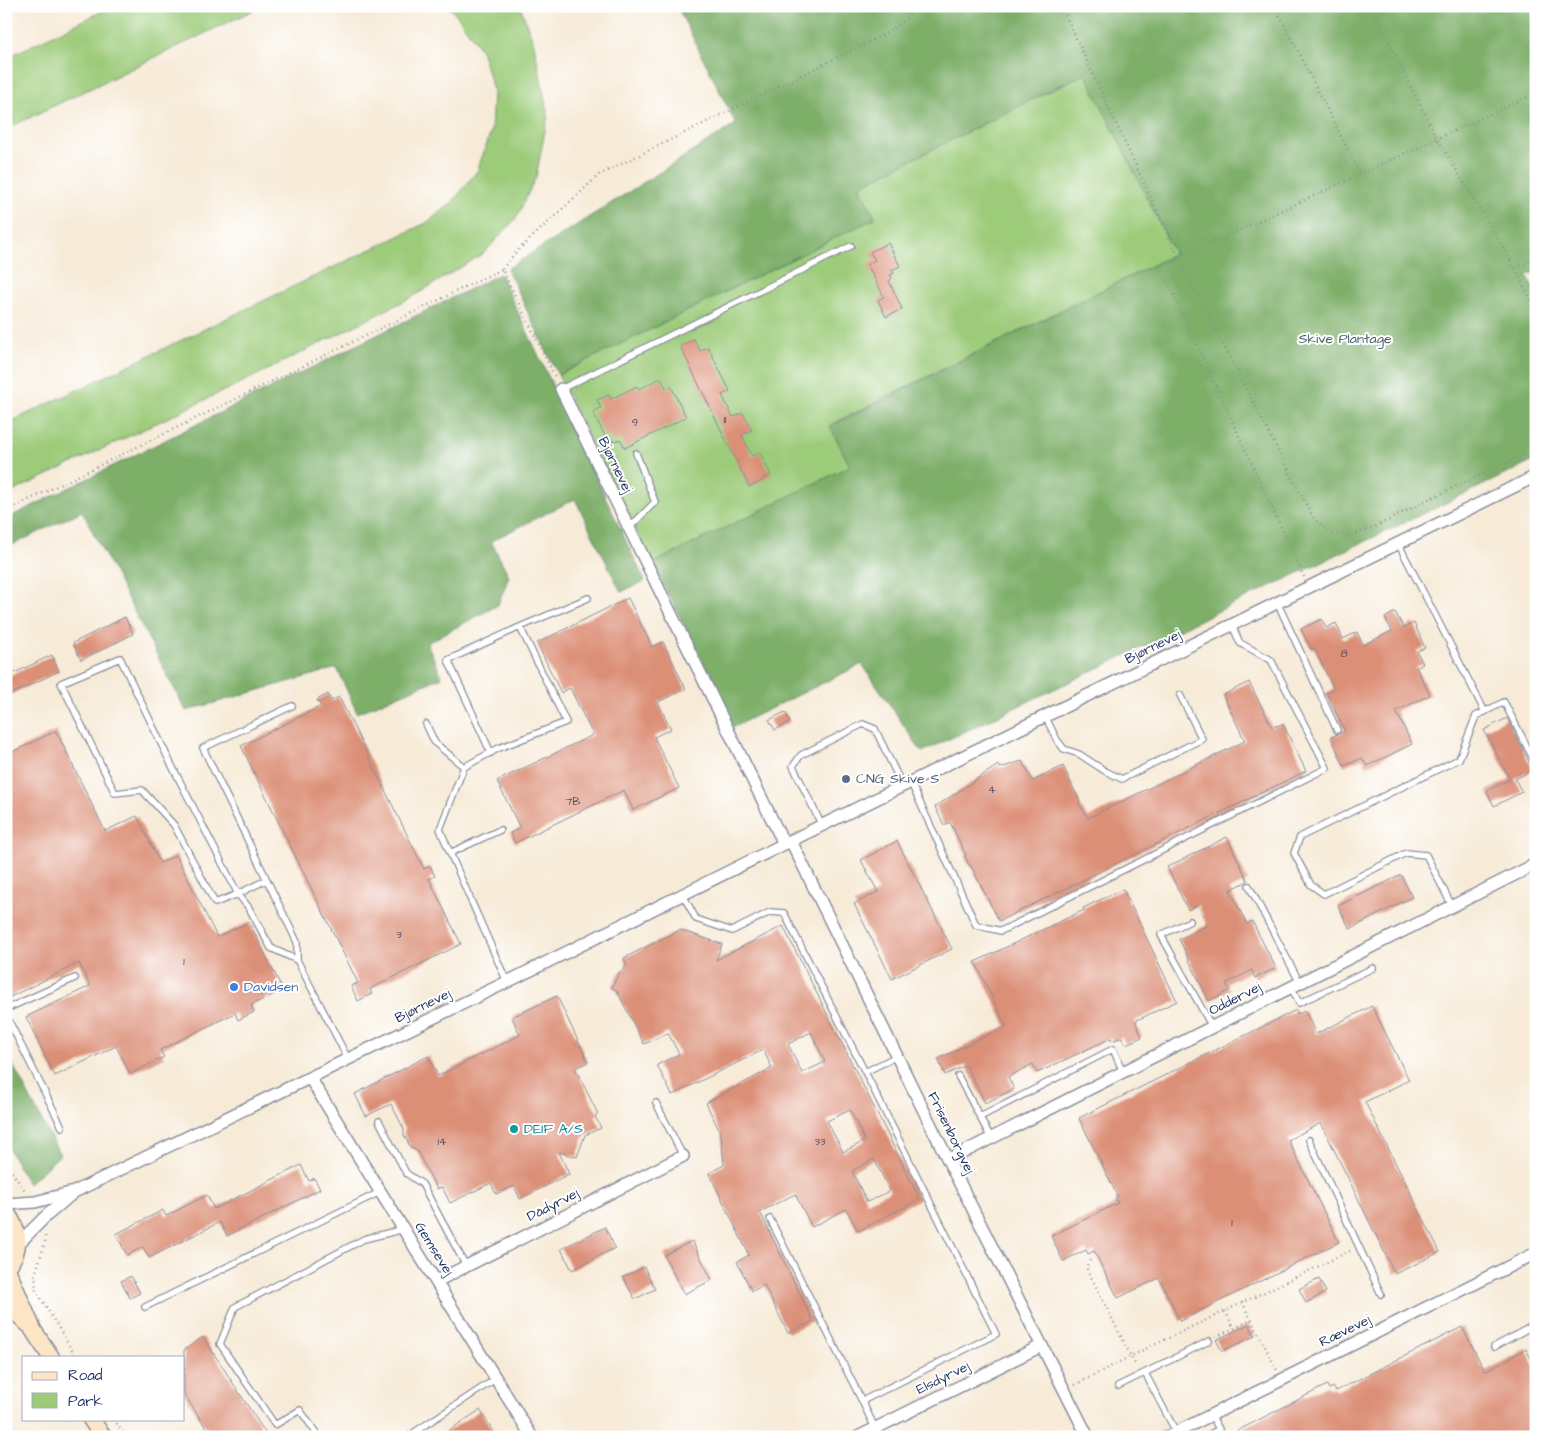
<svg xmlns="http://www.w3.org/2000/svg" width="1542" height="1443" font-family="'Architects Daughter',sans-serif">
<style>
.green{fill:#9ccb79;stroke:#5c7d6c}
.forest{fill:#7daf69;stroke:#4c6f64}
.building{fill:#dc8f77;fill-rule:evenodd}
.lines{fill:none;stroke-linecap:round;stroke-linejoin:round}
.service-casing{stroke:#898d9b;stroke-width:8}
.minor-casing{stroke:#898d9b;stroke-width:14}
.secondary-casing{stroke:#898d9b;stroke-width:19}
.path{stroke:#898d9b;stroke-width:2.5;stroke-dasharray:1 4;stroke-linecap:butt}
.service{stroke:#fff;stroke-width:5.5}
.minor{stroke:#fff;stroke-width:11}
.secondary{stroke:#fee5c5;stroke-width:16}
.service-dot{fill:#5c6f8a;stroke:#fff;stroke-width:2}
.shop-dot{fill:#3f7fe0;stroke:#fff;stroke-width:2}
.culture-dot{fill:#0f9aa8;stroke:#fff;stroke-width:2}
.labels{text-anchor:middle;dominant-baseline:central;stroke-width:4;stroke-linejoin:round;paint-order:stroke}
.number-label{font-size:11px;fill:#4b4764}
.park-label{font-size:14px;fill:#425e66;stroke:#fff}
.street-label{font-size:14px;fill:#1b2f5e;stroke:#fff}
.service-label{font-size:14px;fill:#4e5e75;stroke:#fff;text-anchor:start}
.shop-label{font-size:14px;fill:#366cbe;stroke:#fff;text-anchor:start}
.culture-label{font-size:14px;fill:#0d838f;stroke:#fff;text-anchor:start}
</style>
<rect width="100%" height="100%" fill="#fff"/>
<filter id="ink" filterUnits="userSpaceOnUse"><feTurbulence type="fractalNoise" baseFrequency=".02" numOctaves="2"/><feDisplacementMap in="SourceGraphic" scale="10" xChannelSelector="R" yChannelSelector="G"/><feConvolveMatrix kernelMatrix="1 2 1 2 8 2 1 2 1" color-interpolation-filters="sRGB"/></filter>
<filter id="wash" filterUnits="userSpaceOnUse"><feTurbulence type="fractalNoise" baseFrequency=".0096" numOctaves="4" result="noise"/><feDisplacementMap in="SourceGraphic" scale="20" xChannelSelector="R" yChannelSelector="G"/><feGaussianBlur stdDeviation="1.12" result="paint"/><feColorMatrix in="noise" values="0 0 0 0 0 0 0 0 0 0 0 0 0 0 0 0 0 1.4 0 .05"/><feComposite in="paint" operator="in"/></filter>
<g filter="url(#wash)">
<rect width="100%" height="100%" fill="#f7ebd8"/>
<path class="green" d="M113,6h149l-256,123v-71z
M446,6h74l14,38 14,71 -12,62 -19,40 -33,36 -70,43 -157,79 -251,120v-71l420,-201 25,-19 26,-33 14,-39 2,-42 -12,-40 -24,-35z
M1086,73l89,181 -345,171 20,41 -198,98 -94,-189 317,-157 -16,-32z"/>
<path class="forest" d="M677,6h859v266l-9,3 9,20v165l-614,292 -60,-88 -129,63 -37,-80 -44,-83 198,-98 -20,-40 345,-172 -90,-181 -226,113 16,32 -317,157 -51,-106 229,-145z
M500,274l145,307 -24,11 -46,-93 -84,42 18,35 -11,29 -71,38 15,34 -85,36 -20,-45 -151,43 -104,-200 -76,37v-29z
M6,1052l54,103 -32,29 -22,-40z"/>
<g id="blocks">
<path class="building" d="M888,243l12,23 -8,4 2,3 -4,2 2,3 -3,3 13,28 -16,8 -8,-17 6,-3 -17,-33 8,-4 -5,-8z
M694,339l6,12 8,-4 22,44 -8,4 11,22 10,-4 9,17 -10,5 10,21 8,-3 11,22 -8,3 1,2 -15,7 -69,-141z
M661,378l5,10 5,-2 15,31 -61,31 -5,-9 -7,3 -3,-6 -4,2 -13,-26 8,-4 -4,-8 12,-5 2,4 26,-13 2,3z
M628,598l24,49 11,-5 23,47 -28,13 13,27 -17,8 25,51 -46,22 -9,-20 -109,53 -5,-10 10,-5 -23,-47 96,-46 -23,-47 -9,5 -24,-50z
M1395,612l9,16 10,-5 11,25 -8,3 6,13 -7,3 14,28 -34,16 16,33 -45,22 -5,-8 -18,8 -13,-29 14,-6 -19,-38 8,-4 -20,-41 -3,1 -10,-20 21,-10 4,9 10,-5 7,16 14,-7 6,13 29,-14 -7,-13z
M125,617l8,17 -52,26 -8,-17z
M52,655l7,16 -53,26v-20z
M1249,682l23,45 11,-3 23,47 -307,150 -28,-55 -2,-1 -4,-8 1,-2 -16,-33 -6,3 -9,-18 63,-42 2,3 22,-7 11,20 30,-15 17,36 -1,2 9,14 157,-77 -22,-46z
M328,694l3,7 8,-4 85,172 6,-3 5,10 -6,3 32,65 -91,45 2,5 -14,7 -7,-15 7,-3 -117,-237 80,-40 -4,-6z
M785,712l5,10 -15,8 -6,-10z
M1507,718l26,52 -18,9 7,13 -28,14 -7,-15 23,-12 -26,-49z
M56,731l49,100 32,-15 23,47 16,-8 41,82 32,-15 34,68 -32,15 3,7 -16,8 -3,-7 -75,37 4,7 -34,17 -14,-28 -61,30 -29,-59 64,-31 -11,-23 -73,36v-244z
M1227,837l21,44 -18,9 17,34 5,-3 24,47 -21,10 -3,-8 -26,14 4,6 -21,11 -30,-62 28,-14 -9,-20 -10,5 -21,-43z
M897,841l55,108 -60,30 -38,-75 24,-12 -17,-32z
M1401,875l11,22 -62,32 -12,-23z
M1123,889l54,112 -42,20 7,16 -16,7 -4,-7 -10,4 -1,-3 -74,35 -4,-9 -25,13 6,12 -29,14 -19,-38 -21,10 -7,-16 68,-33 -31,-64 109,-52 -1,-2z
M783,926l137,273 -62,32 -12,-22 -34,18 -17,-33 -35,18 53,109 -25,12 -24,-48 -12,6 -15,-29 12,-7 -40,-82 15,-8 -3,-31 -15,-31 66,-35 -9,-18 -91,45 -15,-30 22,-11 -11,-21 -24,11 -27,-53 -5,-4 7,-14 8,-7 -3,-8 56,-28 42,14 -6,16zM811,1032l14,30 -23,11 -14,-29zM850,1110l15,31 -22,11 -16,-31zM874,1159l16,32 -23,11 -15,-31z
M557,996l31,66 -13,6 23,46 -3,2 6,12 -16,7 -8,22 -18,-5 10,22 -49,25 -6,-13 -18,8 -5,-11 -41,20 -8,-16 -5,2 -20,-38 -6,-3 -7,-13v-6l-13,-25 -25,12 -11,-22 73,-38 10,20 82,-41 -8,-18z
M1372,1006l37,74 -44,22 75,150 -45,22 -74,-151 -33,17 51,102 -159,79 -21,-43 -41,20 -24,-47 -6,3 -2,-4 -23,11 -12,-25 67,-33 -3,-5 3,-1 -39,-79 217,-108 2,4 7,-3 11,23z
M301,1165l8,16 5,-3 6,11 -93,47 -7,-14 -71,36 -6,-11 -16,8 -11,-21 47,-24 3,6 41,-21 7,14z
M605,1227l10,21 -43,22 -11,-21z
M692,1241l20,39 -28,14 -20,-39z
M644,1267l11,22 -20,10 -12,-22z
M131,1276l9,17 -10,5 -9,-17z
M1319,1279l7,13 -20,11 -7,-14z
M1249,1324l6,12 -33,15 -6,-11z
M1462,1327l23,44 41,-22 10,19v65l-8,4h-303l102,-52 2,4 4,-2 3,4z
M203,1337l65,100h-56l-28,-43v-44z
M480,1410l17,27h-58z"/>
</g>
</g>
<g filter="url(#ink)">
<use href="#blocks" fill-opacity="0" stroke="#898d9b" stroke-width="1"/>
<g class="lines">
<g class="service-casing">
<path id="service" d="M561,389l290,-143
M629,528l26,-26 -19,-49
M1398,543l87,169
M1277,602l60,128
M292,706l-89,42 94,194v18l51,99
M1045,716l12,24 7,9 15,5 26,17 17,8 80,-40 -22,-44
M426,724l9,19 29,24
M491,753l-43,-93 72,-33
M911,783l65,142 25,6 326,-163 -56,-108 -31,-17 -8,-18
M822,826l-29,-60 8,-11 62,-31 12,5 28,58
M500,830l-50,23 57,129
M450,853l-10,-24 24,-62 35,-19 67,-26 -46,-95 68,-29
M266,880l-28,14 -23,9 -41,-78 -32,-35 -27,3 -54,-110 59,-25 50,104 68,132 11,14 22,40 26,12
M1249,886l51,97
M683,895l13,24 36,12 38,-19 14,1 81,159
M1452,906l-26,-51 -20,-2 -82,41 -13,-9 -17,-32 6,-16 159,-78 17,-43 28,-14 32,62
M1190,921l-29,14 51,92
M1291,987l8,16 74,-35
M6,1009l69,-31
M6,1015l56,112
M958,1076l33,62
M656,1103l27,53
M980,1117l133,-68 10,23
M379,1121l27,52 16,11 44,82
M1309,1140l72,154
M770,1219l92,182 134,-67 -131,-262 32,-16
M145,1307l235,-115
M1494,1347l42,-23
M1145,1373l31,59
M1118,1386l91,-45
M862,1401l13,27
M319,1437l-19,-27 -25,15 -55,-81 15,-37 129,-68 40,-10
M407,1437l90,-59
M1206,1437l13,-8 -8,-14"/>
</g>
<g class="minor-casing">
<path id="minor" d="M561,389l223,455
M791,841l157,319 140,277
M310,1078l222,359
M948,1160l588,-296
M6,1204l29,-2 35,-9
M17,1245l28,-28 29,-25 433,-210 277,-138 752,-368
M437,1281l246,-125
M858,1437l183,-91
M1167,1437l369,-184"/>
</g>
<g class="secondary-casing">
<path id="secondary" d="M6,1212c15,20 15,38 0,57
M7,1269l26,61 18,27
M6,1303l22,21
M91,1419l12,18"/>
</g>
<path class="path" d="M1061,6l118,252 82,160 53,101 17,14 18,3 26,-9 58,-30 103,-47
M1275,6l85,168
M1370,6l67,132 78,130 21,43
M1515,268l21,-10
M502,269l14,-17 83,-77 286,-141 21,-15 9,-13
M6,511l496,-242 54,110
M1304,577l-136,-295c0,-11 2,-17 11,-24l357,-165
M6,1164l19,26
M45,1236v6l-10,33 1,15 40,67
M1090,1260l-4,7 50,99
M1242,1302l35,68
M1225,1311l9,17
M1216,1337l35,-17
M1075,1385l56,-29 219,-105
M114,1419l11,18"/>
<use href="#service" class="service"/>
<use href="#minor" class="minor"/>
<use href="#secondary" class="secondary"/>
</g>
</g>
<circle class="service-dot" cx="846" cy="779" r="5"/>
<circle class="shop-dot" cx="234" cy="987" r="5"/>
<circle class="culture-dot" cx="514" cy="1129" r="5"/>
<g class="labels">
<g class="number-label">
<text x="725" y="419">11</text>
<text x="635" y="422">9</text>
<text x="1344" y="653">8</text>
<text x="992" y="789">4</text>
<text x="573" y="801">7B</text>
<text x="399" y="934">3</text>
<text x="184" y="961">1</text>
<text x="442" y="1141">14</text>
<text x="820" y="1141">33</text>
<text x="1232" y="1222">1</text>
</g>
<g class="park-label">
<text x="1345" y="339">Skive Plantage</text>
</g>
<g class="street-label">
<text transform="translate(615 465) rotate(64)">Bjørnevej</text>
<text transform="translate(1153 647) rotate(-26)">Bjørnevej</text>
<text transform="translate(1235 999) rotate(-27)">Oddervej</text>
<text transform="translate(423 1006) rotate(-26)">Bjørnevej</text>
<text transform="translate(951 1133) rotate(64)">Frisenborgvej</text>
<text transform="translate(553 1205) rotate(-27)">Dådyrvej</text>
<text transform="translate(434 1249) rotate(58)">Gemsevej</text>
<text transform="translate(1345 1331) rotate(-26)">Rævevej</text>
<text transform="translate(943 1378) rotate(-26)">Elsdyrvej</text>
</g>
<g class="service-label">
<text x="856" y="779">CNG Skive S</text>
</g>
<g class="shop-label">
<text x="244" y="987">Davidsen</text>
</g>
<g class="culture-label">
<text x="524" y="1129">DEIF A/S</text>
</g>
</g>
<rect width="1542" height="1443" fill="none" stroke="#fff" stroke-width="25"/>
<rect x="22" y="1356" width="162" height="65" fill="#ffffff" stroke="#a4acbf"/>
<rect x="32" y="1372" width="25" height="8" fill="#fee5c5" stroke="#a4acbf"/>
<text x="68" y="1380" font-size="15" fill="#1b2f5e">Road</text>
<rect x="32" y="1393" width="25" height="15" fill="#9ccb79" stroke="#a4acbf"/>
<text x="68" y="1406" font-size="15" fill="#1b2f5e">Park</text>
</svg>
